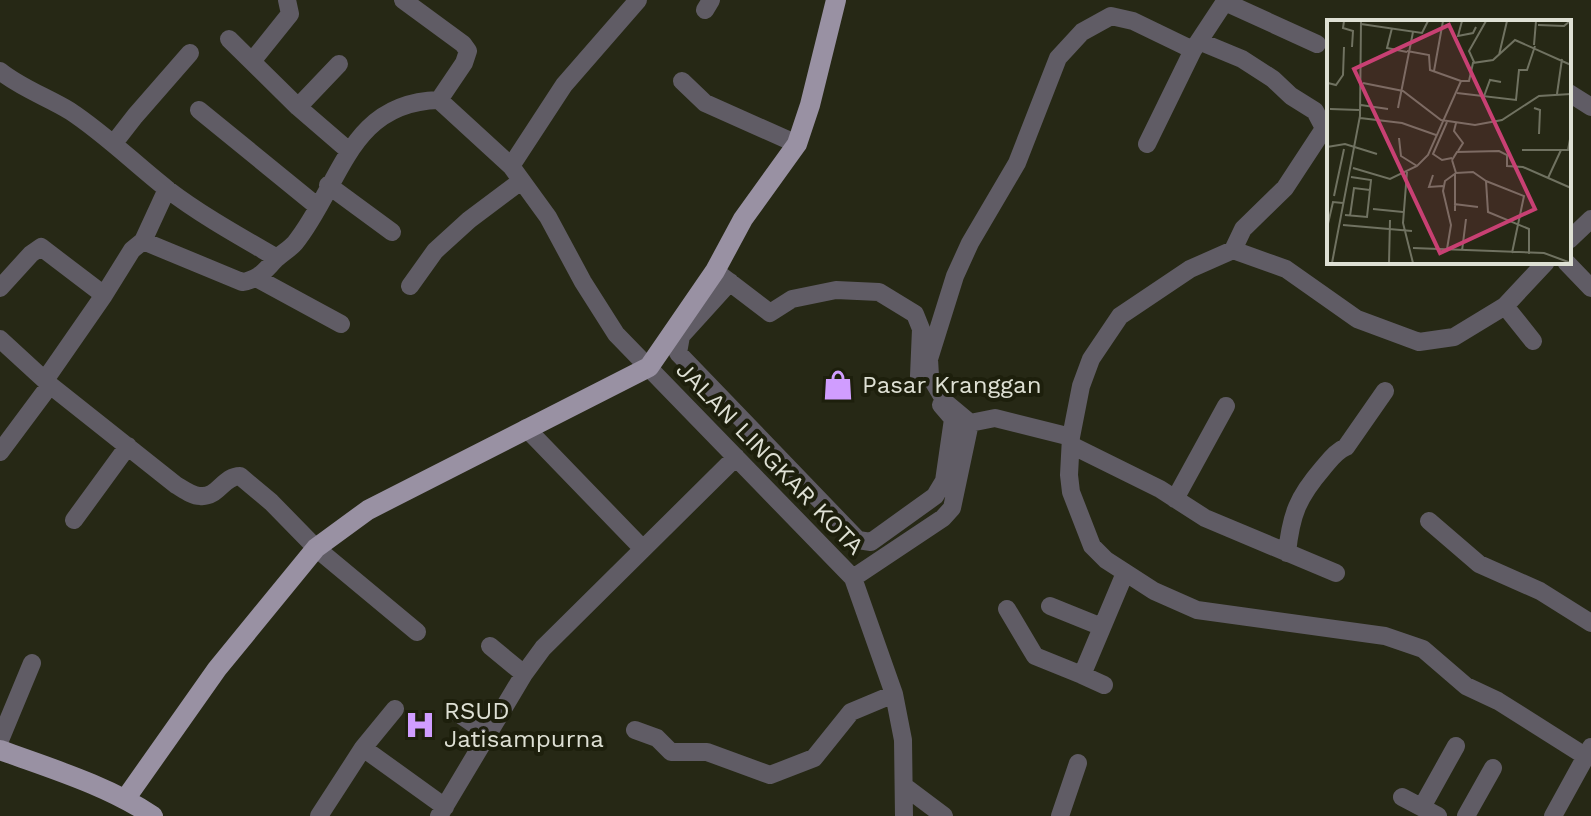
<svg xmlns="http://www.w3.org/2000/svg" width="1591" height="816" font-family="'Work Sans',sans-serif">
<style>
.lines{fill:none;stroke-linecap:round;stroke-linejoin:round}
.minor{stroke:#605c65;stroke-width:18}
.major{stroke:#9991a3;stroke-width:20}
.labels{text-anchor:middle;dominant-baseline:central;stroke-width:8;stroke-linejoin:round;paint-order:stroke}
.poi-label{font-size:24px;fill:#dee0d4;stroke:#1d1f0c;text-anchor:start}
.street-label{font-size:24px;fill:#dee0d4;stroke:#1d1f0c}
.inset-road{fill:none;stroke:#707261;stroke-width:2}
.view{fill:#c84073;fill-opacity:0.15;stroke:#c84073;stroke-width:4}
.inset-edge{fill:none;stroke:#dee0d4;stroke-width:4}
</style>
<rect width="100%" height="100%" fill="#262815"/>
<g class="lines">
<path class="minor" d="M403,0l60,44 5,7 -4,12 -25,37
M1226,0l-33,50 -60,-29 -22,-5 -29,16 -24,26 -41,105 -47,80 -15,33 -26,83 1,17 16,27 24,20 25,-5 76,19 10,-51 10,-27 29,-43 70,-47 43,-19 53,19 71,50 62,23 35,-5 51,-31 41,-44
M1225,2l92,42
M705,10l6,-10
M229,39l69,68 51,44
M1201,42l41,17 31,20 18,17 24,15 9,17
M253,60l37,-46 -3,-14
M0,71c21,17 47,26 70,40 35,23 64,52 97,78 34,26 72,47 110,69
M682,81l23,22 92,41
M1569,93l22,14
M298,107l41,-43
M199,110l119,97
M114,143l21,-27 55,-63
M1147,144l46,-94
M511,166l53,-81 74,-85
M328,185l64,47
M1569,240l22,-21
M143,241l24,-52
M1233,250l10,-21 42,-41 44,-67
M1566,262l25,26
M715,271l55,42 22,-14 44,-9 43,2 36,22 6,15 -2,47
M258,279l83,45
M730,282l-49,54 -3,17 180,187 13,2 64,-46 9,-15 9,-62 -12,-14
M410,286l25,-35 34,-31 52,-39
M0,288l31,-34 10,-7 63,48
M1505,306l28,35
M0,339l50,46 126,100c7,4 16,11 24,11 18,2 23,-20 40,-20l31,26 45,46 101,84
M45,380l59,-85 28,-45 11,-9 99,41c18,-3 22,-11 34,-23 6,-6 14,-10 19,-16 46,-57 53,-141 144,-143l72,66 37,51 35,65 33,52 237,244 41,116 9,46 1,76
M526,428l116,120
M1071,437l-2,38 2,17 21,54 14,14 48,31 43,19 188,26 38,13 43,37 32,15 87,55
M1071,445l89,44 45,29 131,55
M0,452l50,-67
M1175,499l51,-93
M74,520l54,-74
M1429,521l50,43 61,27 51,32
M1287,553c4,-39 11,-56 36,-85 7,-8 13,-17 23,-21l39,-56
M853,578l90,-60 9,-10 18,-85
M1050,606l52,21
M1007,609l28,47 47,19 43,-102
M490,646l34,28
M1082,675l22,10
M452,709l38,26
M635,730l22,8 14,14h36l63,23 44,-17 37,-46 43,-18
M0,740l32,-77
M363,748l82,59
M904,786l40,30
M1402,797l36,19
M1422,807l34,-61
M319,816l44,-68 32,-39
M439,816l85,-142 19,-26 193,-191
M1060,816l18,-53
M1466,816l27,-48
M1553,816l38,-69"/>
<path class="major" d="M0,750c52,19 106,35 153,66
M126,798l91,-129 99,-121 52,-38 281,-143 66,-96 28,-52 54,-75 13,-39 26,-105"/>
</g>
<defs>
<g id="shop-bare" transform="scale(2.4)"><path d="M-5-2.5h2.3a2.7 3.5 0 0 1 5.4 0H5L5.5 6h-11ZM-1.5-2.5h3a1.5 2.3 0 0 0-3 0Z" fill="#d09dff" stroke="#1d1f0c" stroke-width="2.5" paint-order="stroke"/></g>
<g id="hospital-bare" transform="scale(2.4)"><path d="M-5-5h3v3.5h4V-5h3V5h-3V1.5h-4V5h-3Z" fill="#d09dff" stroke="#1d1f0c" stroke-width="2.5" paint-order="stroke"/></g>
</defs>
<g fill-rule="evenodd">
<use href="#shop-bare" x="838" y="385"/>
<use href="#hospital-bare" x="420" y="725"/>
</g>
<g class="labels">
<g class="poi-label">
<text x="862" y="385">Pasar Kranggan</text>
<text x="444" y="711">RSUD<tspan x="444" dy="28">Jatisampurna</tspan></text>
</g>
<g class="street-label">
<text transform="translate(770 458) rotate(46)">JALAN LINGKAR KOTA</text>
</g>
</g>
<g transform="translate(1327 20)">
<rect width="244" height="244" fill="#262815"/>
<path class="inset-road" d="M17,1l-1,7 10,3 -1,16M135,1l-4,15 15,-3 3,-6M34,4l61,9 6,-12M211,5l26,1 6,-5M65,8l-5,20 20,4M207,25l2,-24M80,31l22,4 1,15 31,11M172,35l8,-34M147,42l-5,-11 17,-30M107,51l9,-50M36,63l40,8 38,29 34,5 27,-5 37,-24 32,-2M130,73l59,7 3,-30h8l8,-24M0,74l1,-11 8,2 7,-10 1,-28M230,74l5,-35M156,79l7,-19 11,2M34,85l27,4M71,88l15,-76M207,88l6,2 -1,24M3,89l29,1M33,98l42,5 34,12M120,102l-14,32 9,6 10,-2M129,103l-2,8 9,12 -5,8M72,118l2,18 16,10M0,127l18,-3 32,10M195,130h46l3,-16M125,140l4,13 17,-1 13,9 2,31 41,17v25M125,140l5,-8 42,-1 8,4v11l16,1 48,21M26,148l37,11 27,-13 11,-11 33,-74h8l4,-18 20,-3 22,-20 56,25M80,152l-4,51 10,40M106,155l-4,12 14,-1M221,158l13,-28M159,161l38,15 -12,57M7,176l10,-47M127,184l24,3M46,189l30,3M128,191v-38M18,195l22,2 4,-37 -20,-3M23,196l4,-28 16,2M16,205l69,6M0,208l6,-26 10,1M86,228l131,5 27,10M120,229l4,-24 -8,-34 2,-10 11,-8M135,231l4,-32M5,243l28,-147 1,-95M62,243l1,-43"/>
<path class="view" d="M122,5l86,184 -95,44 -86,-184z"/>
<rect width="244" height="244" class="inset-edge"/>
</g>
</svg>
